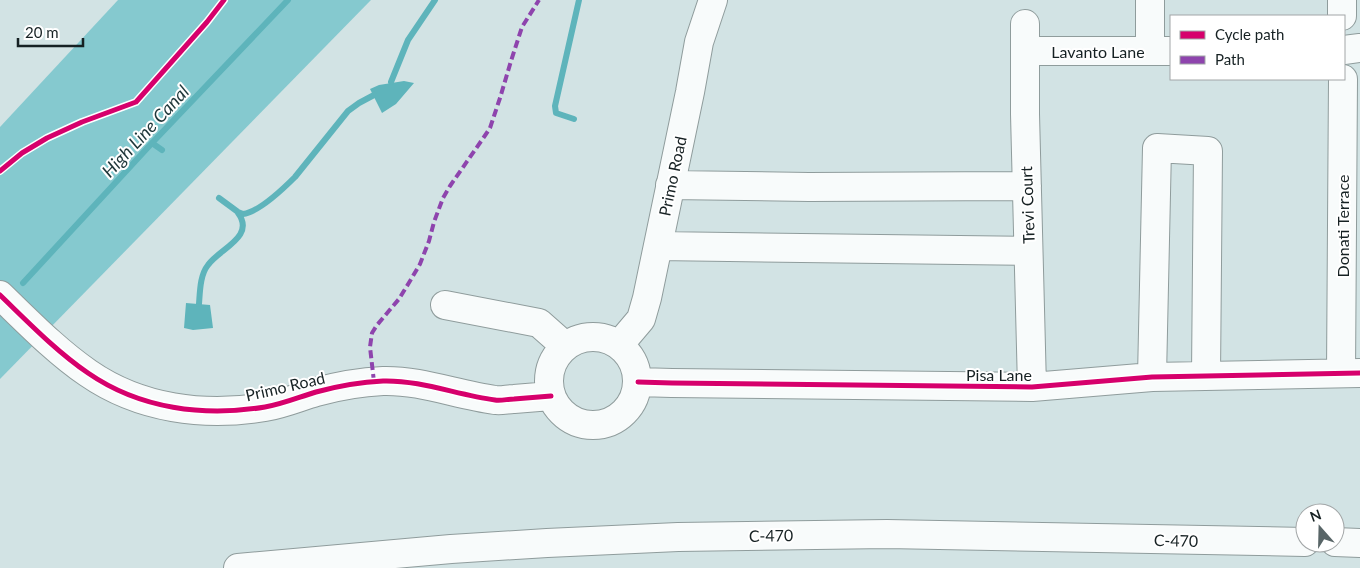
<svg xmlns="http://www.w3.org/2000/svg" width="1360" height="568" font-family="Lato,sans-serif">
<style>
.forest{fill:#85c9cf}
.water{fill:#5eb4bb}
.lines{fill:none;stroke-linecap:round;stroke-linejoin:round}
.stream{stroke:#5eb4bb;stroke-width:6}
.minor-casing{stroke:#8f9c9c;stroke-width:30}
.highway-casing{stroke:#8f9c9c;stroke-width:30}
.minor{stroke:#f8fbfb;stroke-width:28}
.highway{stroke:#f8fbfb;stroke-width:28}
.quiet{stroke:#8e44ad;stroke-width:4;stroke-dasharray:8 4;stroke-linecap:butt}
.cycleway-casing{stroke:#fff;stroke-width:8}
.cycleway{stroke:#d6006c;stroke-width:5}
.labels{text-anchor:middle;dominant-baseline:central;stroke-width:4;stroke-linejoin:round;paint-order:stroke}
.street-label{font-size:16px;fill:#162123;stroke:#fff}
.water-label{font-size:18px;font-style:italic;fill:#1e3639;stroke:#fff}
</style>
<rect width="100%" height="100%" fill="#d2e3e4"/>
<path class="forest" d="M118,0h253l-371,379v-252z"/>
<path class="water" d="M404,81l10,2 -18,21 -14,9 -12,-24 9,-4z
M186,303l24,2 3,23 -20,2 -9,-2z"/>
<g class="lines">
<path class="stream" d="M391,82l17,-42 27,-40
M574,119l-18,-6 -1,-7 24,-106
M152,143l10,7
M219,198l19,14 5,2c16,-2 41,-26 52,-37l53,-66 11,-8 15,-8
M23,283l129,-140 136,-143
M199,304c1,-13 1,-29 9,-39 11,-16 48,-28 30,-52"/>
<g class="minor-casing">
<path id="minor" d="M1150,0v51
M1342,0v16
M1025,24v90l7,273
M1344,50l16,-2
M1025,51h146
M670,185l139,2 218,-1
M658,246l370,5
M0,295c28,27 56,56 88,78 52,36 116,44 177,34 18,-3 34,-10 51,-15 22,-6 45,-10 67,-11 38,-1 74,14 112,19 6,1 13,-1 19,-1 12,-1 25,-2 37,-3
M445,305l94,18 26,23
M549 381a44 44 0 1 1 88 0a44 44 0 1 1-88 0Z
M619,345l22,-26 6,-21 43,-206 9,-50 14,-42
M1341,373l2,-294
M1152,377l5,-229 51,3 -2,225
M638,382l34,1 360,4 120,-10 208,-4"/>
</g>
<g class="highway-casing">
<path id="highway" d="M1335,542l25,1
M238,568l213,-19 96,-6 131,-6 209,-3 418,8"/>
</g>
<use href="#minor" class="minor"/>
<use href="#highway" class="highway"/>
<path class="quiet" d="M374,382l-4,-35 2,-14 5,-8 22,-26 11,-18 10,-17 9,-23 5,-19 9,-24 7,-12 34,-49 6,-9 10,-30 11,-37 11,-34 17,-27"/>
<g class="cycleway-casing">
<path id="cycleway" d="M0,171l22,-18 25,-15 35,-16 54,-20 71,-80 17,-22
M0,295c28,27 56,56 88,78 52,36 116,44 177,34 18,-3 34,-10 51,-15 22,-6 45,-10 67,-11 38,-1 74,14 112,19 6,1 13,-1 19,-1 12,-1 25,-2 37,-3
M638,382l34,1 360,4 120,-10 208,-4"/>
</g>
<use href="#cycleway" class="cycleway"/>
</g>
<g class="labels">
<g class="street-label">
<text x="1098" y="51">Lavanto Lane</text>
<text transform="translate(672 176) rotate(-78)">Primo Road</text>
<text transform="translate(1027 205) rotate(-92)">Trevi Court</text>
<text transform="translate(1342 226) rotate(-90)">Donati Terrace</text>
<text x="999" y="374">Pisa Lane</text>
<text transform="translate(285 386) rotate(-13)">Primo Road</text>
<text transform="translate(771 535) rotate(-1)">C-470</text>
<text transform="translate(1176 540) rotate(1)">C-470</text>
</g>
<g class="water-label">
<text transform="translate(145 131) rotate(-47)">High Line Canal</text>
</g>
</g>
<rect x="1170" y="15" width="175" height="65" fill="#ffffff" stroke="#a2a6a7"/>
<rect x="1180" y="31" width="25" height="8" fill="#d6006c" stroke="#a2a6a7"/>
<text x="1215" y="40" font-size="15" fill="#162123">Cycle path</text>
<rect x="1180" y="56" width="25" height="8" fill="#8e44ad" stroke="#a2a6a7"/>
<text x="1215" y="65" font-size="15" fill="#162123">Path</text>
<g transform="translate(1320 528) rotate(340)"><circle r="24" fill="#ffffff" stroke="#a2a6a7"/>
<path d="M0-4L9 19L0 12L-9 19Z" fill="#586567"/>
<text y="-8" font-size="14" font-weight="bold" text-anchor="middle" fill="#162123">N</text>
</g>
<path d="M18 38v8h65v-8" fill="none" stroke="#162123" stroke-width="2.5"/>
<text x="25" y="38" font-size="15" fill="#162123" stroke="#ffffff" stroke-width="4" paint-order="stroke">20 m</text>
</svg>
